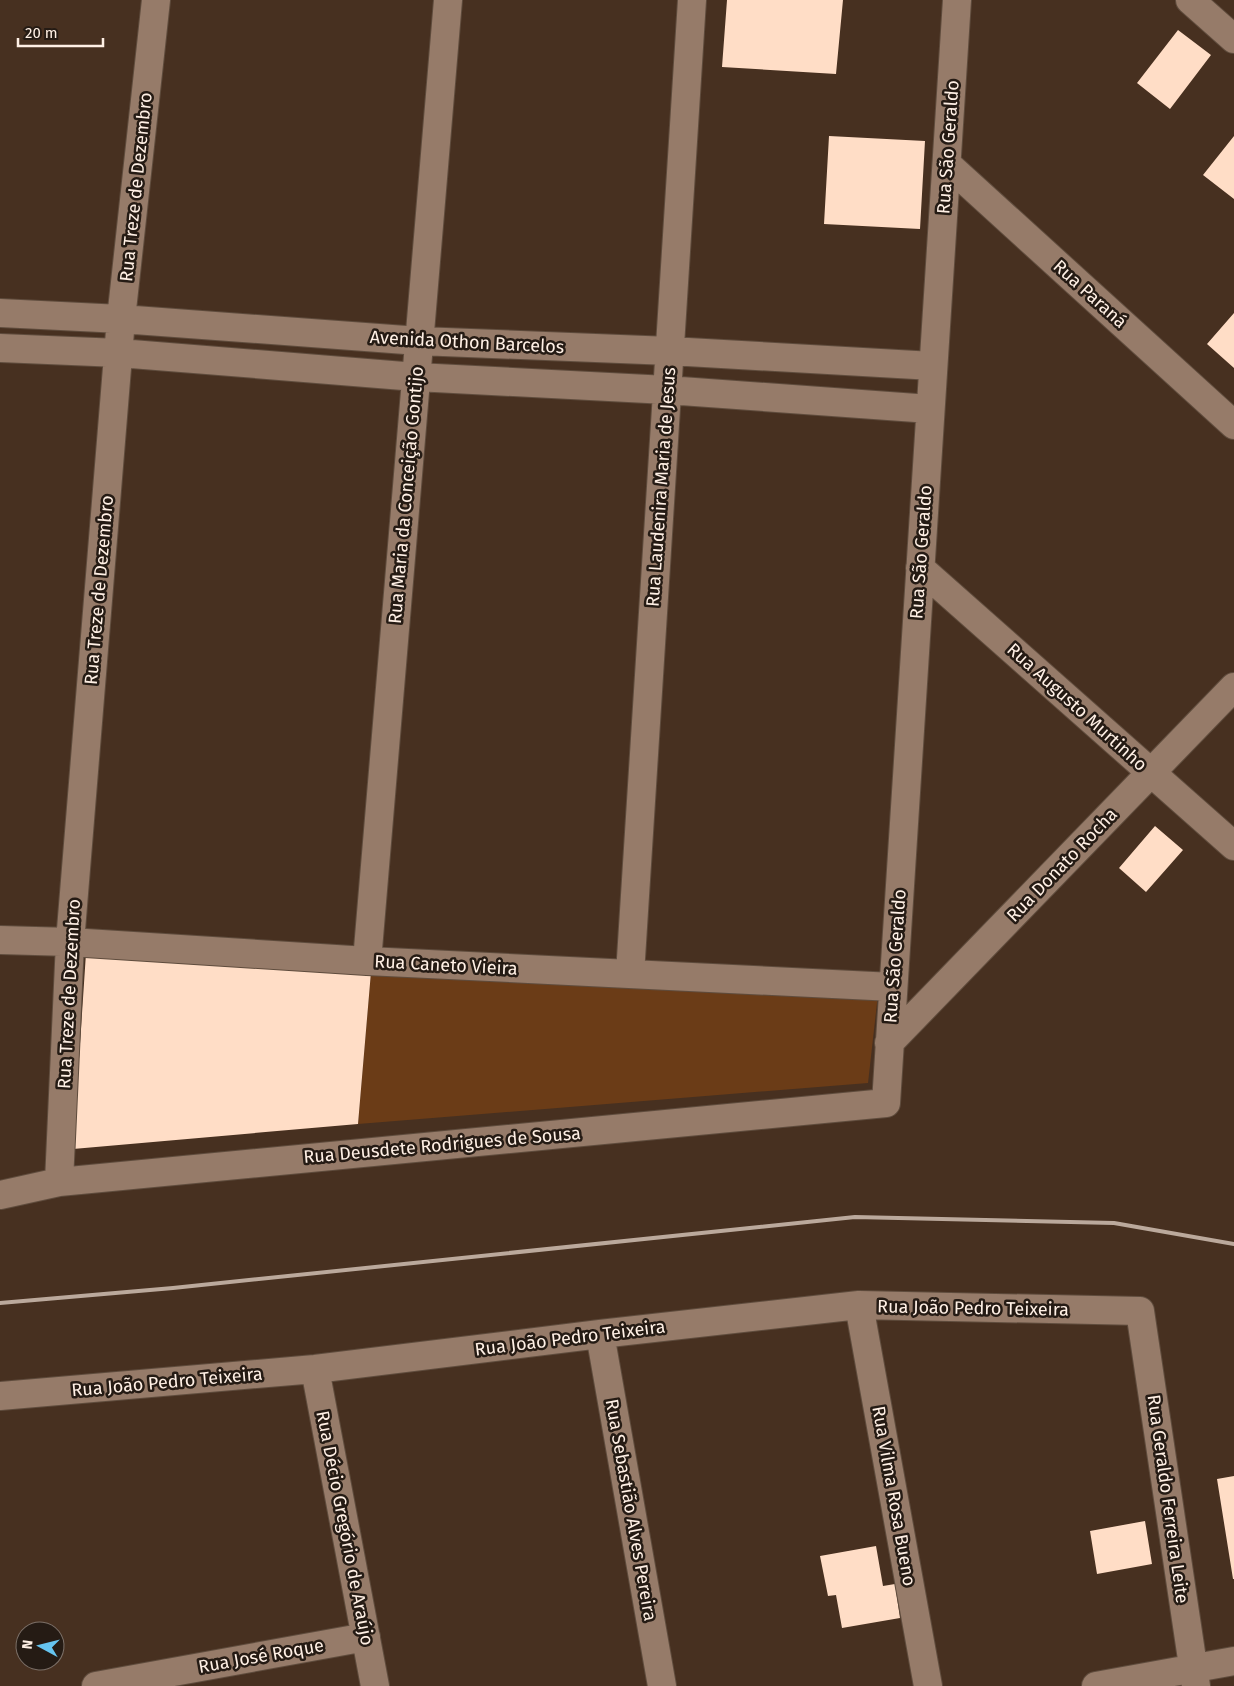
<svg xmlns="http://www.w3.org/2000/svg" width="1234" height="1686" font-family="'Fira Sans',sans-serif">
<style>
.green{fill:#6b3c17}
.building{fill:#ffddc6}
.lines{fill:none;stroke-linecap:round;stroke-linejoin:round}
.minor-casing{stroke:#5f4c3d;stroke-width:30}
.minor{stroke:#967b69;stroke-width:28}
.rail{stroke:#bba99c;stroke-width:4}
.labels{text-anchor:middle;dominant-baseline:central;stroke-width:5;stroke-linejoin:round;paint-order:stroke}
.street-label{font-size:18px;fill:#fff0e5;stroke:#251b14}
</style>
<rect width="100%" height="100%" fill="#473020"/>
<path class="green" d="M371,972l507,22 -10,89 -510,41z"/>
<path class="building" d="M727,0h116l-7,74 -114,-7z
M1178,30l33,25 -41,54 -33,-26z
M829,136l96,5 -5,88 -96,-5z
M1234,136v63l-31,-24z
M1234,313v55l-27,-24z
M1155,826l28,24 -37,42 -27,-24z
M86,953l285,19 -13,152 -285,25z
M1234,1476v103h-1l-16,-100z
M1145,1521l7,43 -55,10 -7,-43z
M876,1546l7,40 12,-2 5,34 -58,10 -6,-33 -8,1 -8,-40z"/>
<g class="lines">
<g class="minor-casing">
<path id="minor" d="M1190,0l44,39
M947,164l287,261
M0,313l121,6 298,22 251,10 263,15
M0,348l119,5 297,24 251,13 263,19
M920,568l314,278
M0,940l70,2 297,19 526,26
M367,961l81,-961
M630,974l62,-974
M889,1043l345,-356
M59,1182l11,-240 51,-623 35,-319
M0,1195l59,-13 827,-79 71,-1103
M859,1305l69,381
M600,1334l62,352
M315,1369l60,317
M0,1396l315,-27 285,-35 259,-29 281,6 56,375
M96,1686l270,-49
M1096,1686l138,-25"/>
</g>
<use href="#minor" class="minor"/>
<path class="rail" d="M0,1303l173,-15 682,-71 259,6 120,21"/>
</g>
<g class="labels">
<g class="street-label">
<text transform="translate(948 147) rotate(-86)">Rua São Geraldo</text>
<text transform="translate(136 187) rotate(-84)">Rua Treze de Dezembro</text>
<text transform="translate(1090 294) rotate(42)">Rua Paraná</text>
<text transform="translate(467 342) rotate(3)">Avenida Othon Barcelos</text>
<text transform="translate(661 487) rotate(-86)">Rua Laudenira Maria de Jesus</text>
<text transform="translate(406 495) rotate(-85)">Rua Maria da Conceição Gontijo</text>
<text transform="translate(921 552) rotate(-86)">Rua São Geraldo</text>
<text transform="translate(99 590) rotate(-85)">Rua Treze de Dezembro</text>
<text transform="translate(1077 707) rotate(42)">Rua Augusto Murtinho</text>
<text transform="translate(1062 865) rotate(-46)">Rua Donato Rocha</text>
<text transform="translate(895 956) rotate(-86)">Rua São Geraldo</text>
<text transform="translate(446 965) rotate(3)">Rua Caneto Vieira</text>
<text transform="translate(69 994) rotate(-87)">Rua Treze de Dezembro</text>
<text transform="translate(442 1145) rotate(-5)">Rua Deusdete Rodrigues de Sousa</text>
<text transform="translate(973 1308) rotate(1)">Rua João Pedro Teixeira</text>
<text transform="translate(570 1338) rotate(-7)">Rua João Pedro Teixeira</text>
<text transform="translate(167 1382) rotate(-5)">Rua João Pedro Teixeira</text>
<text transform="translate(894 1496) rotate(80)">Rua Vilma Rosa Bueno</text>
<text transform="translate(1168 1499) rotate(82)">Rua Geraldo Ferreira Leite</text>
<text transform="translate(631 1510) rotate(80)">Rua Sebastião Alves Pereira</text>
<text transform="translate(345 1528) rotate(79)">Rua Décio Gregório de Araújo</text>
<text transform="translate(261 1656) rotate(-10)">Rua José Roque</text>
</g>
</g>
<g transform="translate(40 1646) rotate(277)"><circle r="24" fill="#251b14" stroke="#7c7068"/>
<path d="M0-4L9 19L0 12L-9 19Z" fill="#66c4ef"/>
<text y="-8" font-size="14" font-weight="bold" text-anchor="middle" fill="#fff0e5">N</text>
</g>
<path d="M18 38v8h85v-8" fill="none" stroke="#fff0e5" stroke-width="2.5"/>
<text x="25" y="38" font-size="15" fill="#fff0e5" stroke="#251b14" stroke-width="4" paint-order="stroke">20 m</text>
</svg>
